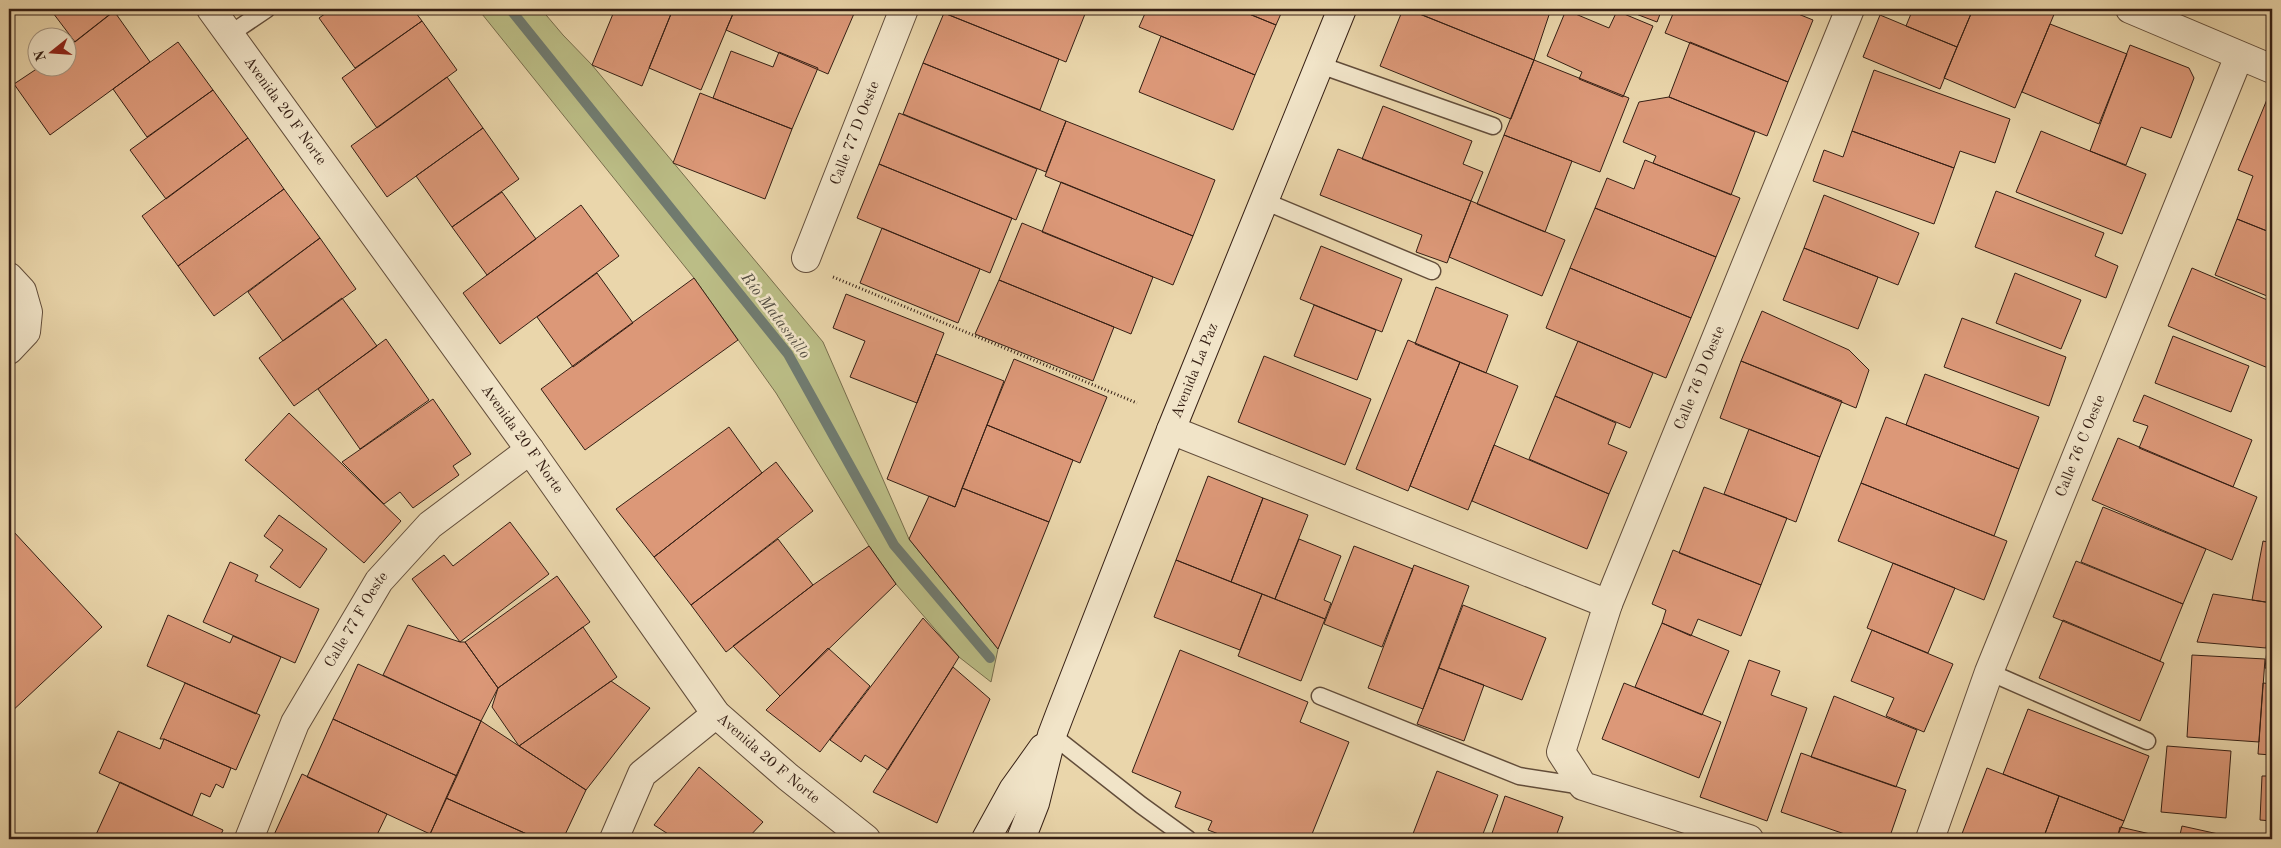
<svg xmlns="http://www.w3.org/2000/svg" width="2281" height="848" font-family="'Old Standard TT',serif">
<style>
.green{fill:#bbbd86;stroke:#786e4d}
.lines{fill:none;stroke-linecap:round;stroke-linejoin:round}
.stream{stroke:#707b70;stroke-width:10}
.building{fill:#dc9878;stroke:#351f14}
.service-casing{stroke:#624d3a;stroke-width:19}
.minor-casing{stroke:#624d3a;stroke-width:30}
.secondary-casing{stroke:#351f14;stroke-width:30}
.path{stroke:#351f14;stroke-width:3;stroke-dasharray:1 2.5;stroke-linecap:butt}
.service{stroke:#f1e4c8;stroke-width:16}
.minor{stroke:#f1e4c8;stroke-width:28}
.secondary{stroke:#f1e4c8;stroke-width:28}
.labels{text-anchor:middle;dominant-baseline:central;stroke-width:5;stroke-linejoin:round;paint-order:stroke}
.street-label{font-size:15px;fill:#351f14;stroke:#f1e4c8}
.water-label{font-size:16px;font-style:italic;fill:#534d42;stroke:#f1e4c8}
</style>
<rect width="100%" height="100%" fill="#ead6ab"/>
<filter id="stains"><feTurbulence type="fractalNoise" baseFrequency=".004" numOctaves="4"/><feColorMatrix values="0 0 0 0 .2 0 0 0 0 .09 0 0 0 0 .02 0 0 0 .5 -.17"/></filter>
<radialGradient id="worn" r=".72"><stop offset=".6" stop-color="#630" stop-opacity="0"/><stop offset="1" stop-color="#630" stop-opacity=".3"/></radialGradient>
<path class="green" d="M478,9h63l22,26 29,30 231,277 86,197 89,110 -7,33 -32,-25 -63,-73 -27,-38 -93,-153 -82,-115z"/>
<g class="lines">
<path class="stream" d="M510,9l278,345 106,191 96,113"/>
</g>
<path class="building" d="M50,9h67l-42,33z
M332,9h81l9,12 -67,47 -36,-50z
M615,9h58l-31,77 -50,-21z
M673,9h62l-34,81 -52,-22z
M735,9h121l-28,65 -102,-44z
M945,9h142l-21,53 -122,-49z
M1147,9h90l39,16 -21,50 -116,-48z
M1237,9h46l-7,16z
M1403,9h4l127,51 -23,59 -131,-53z
M1416,9h135l-17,51 -119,-48z
M1623,9h39l-5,13z
M1675,9h111l27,11 -25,62 -123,-49z
M1913,9h60l-16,38 -51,-21z
M1973,9h74l8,3 -40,96 -71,-30z
M2252,9h20v8z
M1566,10l43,18 8,-17 36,15 -30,71 -44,-18 3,-7 -35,-16z
M114,11l36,51 -100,73 -36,-51 24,-16h30v-21z
M944,13l115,46 -19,51 -117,-47z
M1880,15l77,32 -17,42 -77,-32z
M422,21l35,49 -80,58 -35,-50z
M2050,24l77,30 -28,70 -77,-32z
M1161,36l94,39 -22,55 -94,-38z
M178,42l35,48 -66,47 -34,-48z
M1690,42l98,40 -21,54 -98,-39z
M2130,45l59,23 5,10 -23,60 -30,-11 -15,38 -36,-14z
M731,51l42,16 6,-15 39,16 -26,61 -79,-31z
M1534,60l95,38 -29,74 -96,-37z
M923,63l143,58 -20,51 -143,-58z
M1874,70l136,49 -15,44 -35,-12 -6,17 -102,-37z
M447,77l36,51 -96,69 -36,-51z
M213,90l35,48 -82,61 -36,-49z
M700,93l92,36 -27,70 -92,-36z
M1669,97l86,35 -24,63 -78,-32 3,-7 -33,-14 16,-40z
M2268,97l4,2v134l-35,-14 16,-43 -15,-6z
M1383,106l89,35 -9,23 20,8 -12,29 -109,-42z
M899,113l138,56 -21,51 -137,-56z
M1066,121l149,59 -22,56 -148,-60z
M483,128l36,51 -67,48 -36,-51z
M1852,131l102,37 -20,56 -121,-43 11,-31 19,7z
M2041,131l105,43 -24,60 -106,-42z
M1504,135l68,26 -27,71 -68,-28z
M248,138l36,51 -106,77 -36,-50z
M1338,149l133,52 -24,62 -31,-11 6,-17 -102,-40z
M1645,160l95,38 -24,59 -121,-49 12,-30 27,11z
M879,164l133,54 -22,55 -133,-55z
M1061,182l132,54 -20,49 -131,-53z
M284,189l36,49 -106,78 -36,-50z
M1996,191l108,42 -9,23 23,10 -12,32 -131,-51z
M502,192l34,47 -49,36 -35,-48z
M1824,195l95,38 -21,52 -94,-37z
M1471,201l94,39 -23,56 -93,-39z
M581,205l38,51 -119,88 -37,-51z
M1595,208l121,49 -25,61 -121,-50z
M2237,219l35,14v65l-57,-23z
M1022,223l131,54 -22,57 -132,-54z
M882,228l98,41 -22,54 -98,-40z
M320,238l36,51 -73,52 -35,-49z
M1321,246l81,33 -20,53 -82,-33z
M1804,248l74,29 -20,52 -75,-29z
M1570,268l121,50 -25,60 -120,-50z
M2192,268l80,34v55l-4,11 -100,-42z
M597,273l36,50 -60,44 -36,-50z
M2015,273l66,27 -20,49 -65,-26z
M694,278l44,62 -153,110 -44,-61z
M999,280l115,47 -21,54 -118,-47z
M1436,287l72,28 -22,58 -71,-29z
M846,294l98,39 -27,70 -67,-26 15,-36 -32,-13z
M342,298l35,48 -83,60 -35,-48z
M1314,305l62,25 -19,50 -63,-24z
M1762,311l87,39 20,20 -13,38 -115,-47z
M1962,318l104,39 -17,49 -105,-39z
M2173,336l76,30 -18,46 -76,-29z
M386,339l43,61 -69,49 -42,-60z
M1408,340l52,22 -52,129 -52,-22z
M1578,341l75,32 -23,55 -75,-32z
M936,354l68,27 -49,126 -68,-28z
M1264,356l107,43 -26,66 -107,-43z
M1014,359l93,38 -27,66 -93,-38z
M1741,361l101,40 -22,56 -100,-39z
M1460,362l58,24 -50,124 -58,-24z
M1925,374l114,43 -20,52 -113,-44z
M2144,395l108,45 -19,47 -94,-39 9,-22 -15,-5z
M1555,396l61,27 -8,21 19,8 -18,42 -80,-35z
M433,399l38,55 -18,12 6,9 -46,33 -13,-16 -16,12 -42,-42z
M289,413l112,108 -37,42 -119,-103z
M1886,417l133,52 -25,67 -133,-53z
M987,425l86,35 -24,62 -87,-34z
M729,427l33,46 -108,84 -38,-48z
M1749,429l71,28 -24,65 -72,-28z
M2118,438l139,59 -25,63 -140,-60z
M1494,445l115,49 -22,55 -115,-48z
M776,462l37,49 -122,94 -37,-48z
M1208,476l55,22 -32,84 -55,-22z
M1861,483l146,58 -23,59 -146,-59z
M1704,487l83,31 -26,67 -82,-32z
M962,488l87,34 -51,127 -89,-110 20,-43 26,11z
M1263,498l45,17 -33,84 -44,-17z
M2103,507l103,42 -23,55 -102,-42z
M279,515l48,34 -27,39 -30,-21 13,-17 -19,-14z
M510,522l39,52 -89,68 -48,-63 32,-24 9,11z
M13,531l89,96 -93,87v-179z
M778,539l35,46 -87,67 -35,-47z
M1299,539l42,17 -17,44 7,3 -6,16 -50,-20z
M2263,541l9,2v60l-20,-3z
M869,546l27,38 -116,112 -47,-50 80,-61z
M1354,546l59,23 -31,78 -58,-23z
M1673,550l88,35 -20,51 -43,-17 -7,17 -29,-13 4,-13 -14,-6z
M1176,560l86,34 -22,56 -86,-33z
M2076,561l107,43 -23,57 -107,-44z
M230,562l28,13 -3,6 64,28 -24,54 -92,-41z
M1893,563l62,25 -27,65 -61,-25z
M1414,565l55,21 -46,123 -55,-21z
M557,576l33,46 -92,66 -33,-46z
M1262,594l63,25 -24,62 -63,-25z
M2213,594l59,9 -6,45 -69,-6z
M1463,605l83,33 -24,62 -83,-32z
M2272,605v64l-7,-1z
M168,615l62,28 3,-7 48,21 -25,57 -109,-48z
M923,618l36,39 -71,113 -23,-15 -4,7 -31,-22z
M2063,620l101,43 -24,58 -101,-43z
M1662,623l67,28 -27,64 -67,-28z
M408,625l52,17h5l33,46 -17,33 -98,-46z
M583,627l34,50 -98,69 -27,-39 6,-19z
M1872,630l81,34 -29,68 -38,-16 8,-18 -43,-17z
M828,648l42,38 -50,66 -54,-42z
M1180,650l128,52 -8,20 49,20 -39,97h-78l-24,-9 4,-9 -37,-14 6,-15 -49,-20z
M2192,655l73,4 -6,83 -72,-5z
M1749,660l31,11 -9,24 36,13 -40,113 -67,-24z
M358,664l123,57 -24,55 -124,-57z
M953,667l37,32 -53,124 -64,-31z
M1439,668l45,17 -20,56 -47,-17z
M611,681l39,27 -64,82 -67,-44z
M185,683l75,32 -24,55 -72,-31h-4z
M1624,683l97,39 -22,56 -97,-39z
M2263,683l9,1v71l-14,-1z
M1834,696l83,34 -21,57 -85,-30z
M2028,709l121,47 -25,65 -121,-47z
M333,719l124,57 -27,58 -123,-57z
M481,721l105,69 -23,49h-25l-92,-41z
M118,731l42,18 4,-10 67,29 -8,20 -7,-4 -6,13 -9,-4 -9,23 -93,-43z
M2167,746l64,5 -5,67 -65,-6z
M1801,753l105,37 -17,49h-10l-15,-5 -2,5h-3l-78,-27z
M699,767l64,55 -16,17h-71l-22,-14z
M1987,768l72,28 -16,43h-83z
M1437,771l61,24 -17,44h-70z
M302,774l85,40 -12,25h-97l-5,-2z
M2262,776h10v45l-12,-1z
M120,782l103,48 -4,9h-125z
M1505,796l58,21 -8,22h-65z
M2059,796l65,25 -8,18h-73z
M446,798l92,41h-110z
M2182,826l59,13h-62z
M2120,827l52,12h-55z"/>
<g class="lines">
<g class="service-casing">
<path id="service" d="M230,34l37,-25
M1320,65l173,61
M1264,201l168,70
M1989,672l158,69
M1320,696l199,80 64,10
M1052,735l89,70 47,34"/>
</g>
<g class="minor-casing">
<g id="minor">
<path id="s1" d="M211,9l319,441 186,264 72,63 78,62"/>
<path d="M2130,9l142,60"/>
<path id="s2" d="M806,258l98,-249"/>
<path d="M9,277l13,14 6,21 -2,20 -17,18"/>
<path d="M1171,430l437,174"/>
<path id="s3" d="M249,839l46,-116 84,-142 51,-56 100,-75"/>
<path d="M614,839l28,-65 74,-60"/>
<path id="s4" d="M1749,839l-166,-53 -22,-34 47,-148 242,-595"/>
<path id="s5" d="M1930,839l59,-167 250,-616"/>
</g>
</g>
<g class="secondary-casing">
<g id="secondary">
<path d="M986,839l27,-49 30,-42"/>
<path id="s6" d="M1021,839l14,-36 17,-68 8,-21 111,-284 171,-421"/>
</g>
</g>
<path class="path" d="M833,277l304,126"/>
<use href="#service" class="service"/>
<use href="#minor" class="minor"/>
<use href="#secondary" class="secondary"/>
</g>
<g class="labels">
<g class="street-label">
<text stroke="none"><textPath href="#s1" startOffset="126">Avenida 20 F Norte</textPath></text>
<text stroke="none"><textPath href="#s2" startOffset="134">Calle 77 D Oeste</textPath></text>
<text stroke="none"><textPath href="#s6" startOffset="500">Avenida La Paz</textPath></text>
<text stroke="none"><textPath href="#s4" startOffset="614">Calle 76 D Oeste</textPath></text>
<text stroke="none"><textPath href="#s1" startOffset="531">Avenida 20 F Norte</textPath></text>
<text stroke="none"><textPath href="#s5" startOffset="421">Calle 76 C Oeste</textPath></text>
<text stroke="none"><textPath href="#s3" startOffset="245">Calle 77 F Oeste</textPath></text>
<text stroke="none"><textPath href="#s1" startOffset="936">Avenida 20 F Norte</textPath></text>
</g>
<g class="water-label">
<text transform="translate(775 316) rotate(53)">Río Matasnillo</text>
</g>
</g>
<rect width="2281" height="848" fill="none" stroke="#ead6ab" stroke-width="30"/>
<rect x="10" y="10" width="2261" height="828" fill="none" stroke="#351f14" stroke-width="2.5"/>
<rect x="15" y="15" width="2251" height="818" fill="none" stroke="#351f14"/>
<g transform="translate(52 52) rotate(253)"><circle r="24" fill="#f1e4c8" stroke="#a69580"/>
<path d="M0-4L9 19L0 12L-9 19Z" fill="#8f2418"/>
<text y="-8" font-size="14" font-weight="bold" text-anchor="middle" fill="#351f14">N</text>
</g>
<rect width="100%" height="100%" filter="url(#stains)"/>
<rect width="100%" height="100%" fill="url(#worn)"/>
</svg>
